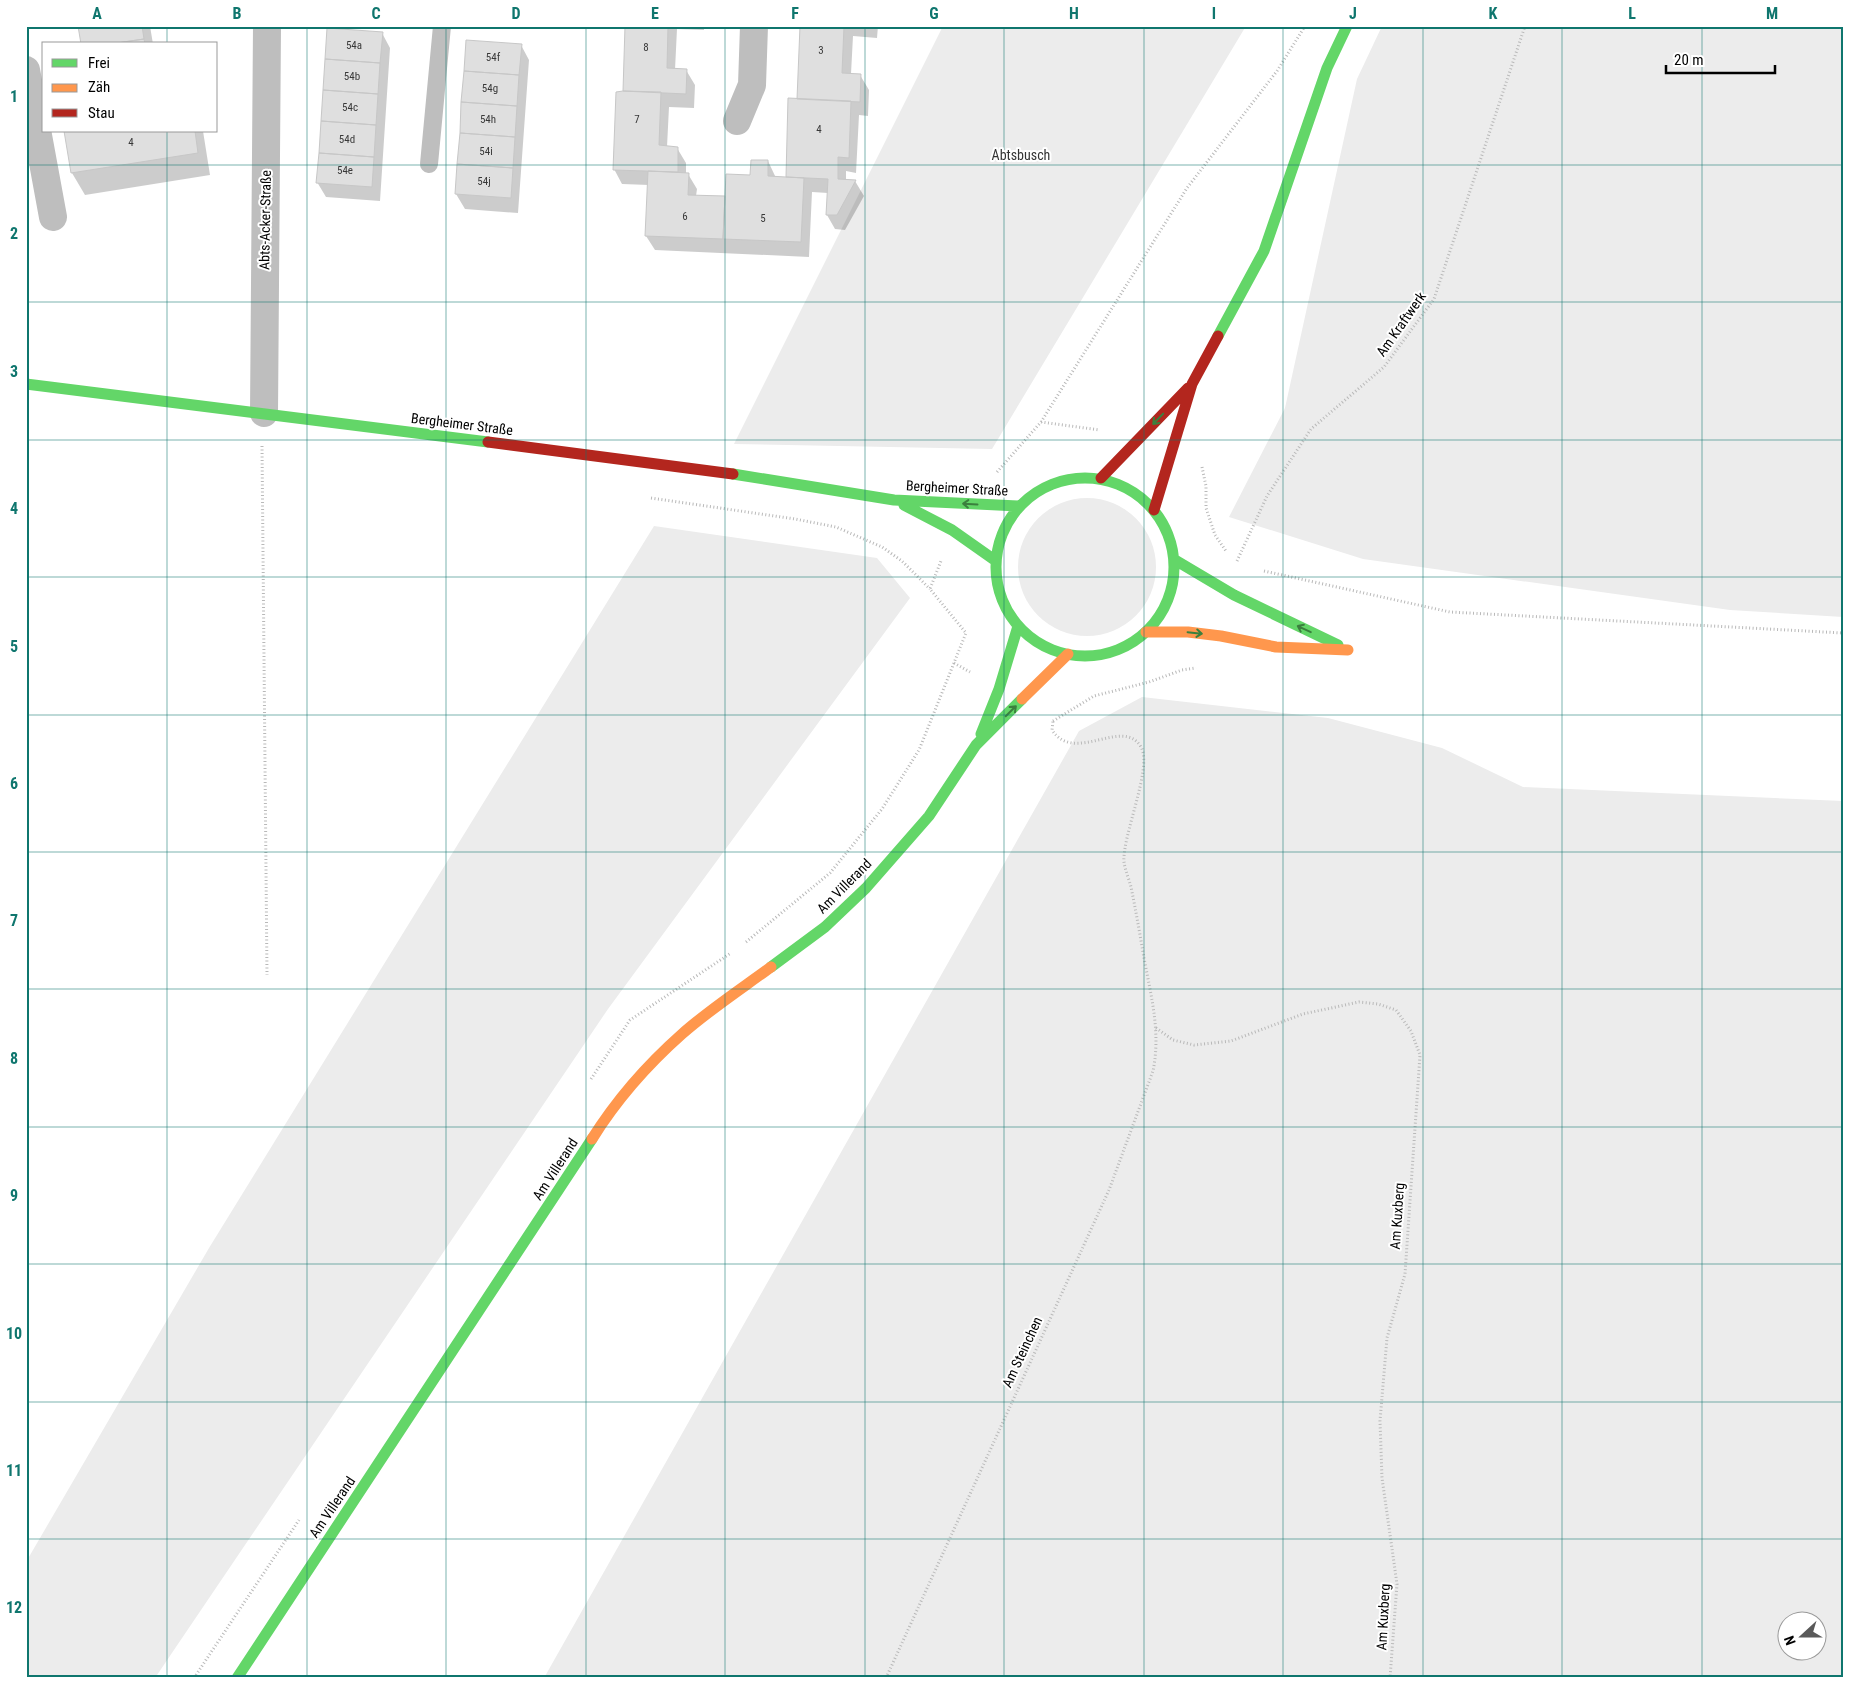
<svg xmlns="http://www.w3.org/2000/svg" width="1869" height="1704" font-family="'Roboto Condensed',sans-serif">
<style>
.green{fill:#ececec;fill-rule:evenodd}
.shadow{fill:#0003}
.building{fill:#dfdfdf;stroke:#c7c7c7}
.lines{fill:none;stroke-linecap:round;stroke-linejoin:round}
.path{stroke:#b9b9b9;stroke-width:3;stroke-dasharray:1 2.5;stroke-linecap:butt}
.lane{stroke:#bebebe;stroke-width:18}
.street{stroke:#bebebe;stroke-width:28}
.fast{stroke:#63d668;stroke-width:11}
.slow{stroke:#ff974d;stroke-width:11}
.jam{stroke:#b3261e;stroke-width:11}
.oneway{stroke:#3b803e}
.grid{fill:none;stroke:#0f766e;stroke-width:1;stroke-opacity:0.55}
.labels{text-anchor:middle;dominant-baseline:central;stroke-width:4;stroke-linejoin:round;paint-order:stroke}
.number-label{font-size:11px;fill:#383838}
.park-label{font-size:14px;fill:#333;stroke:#fff}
.street-label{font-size:14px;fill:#000;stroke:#fff}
.neatline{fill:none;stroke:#0f766e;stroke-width:2}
.grid-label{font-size:16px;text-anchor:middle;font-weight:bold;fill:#0f766e}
</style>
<rect width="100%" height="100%" fill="#fff"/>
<path class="green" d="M943,26h303l-254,423 -258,-5z
M1382,26h461v591l-113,-7 -367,-51 -134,-42 56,-109 72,-329z
M1018 567a69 69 0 1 1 138 0a69 69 0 1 1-138 0Z
M654,526l223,32 33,40 -302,411 -453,669h-129v-116l183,-314z
M1142,697l186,21 114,30 81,39 320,14v877h-1299l535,-947zM1786,1622h30v30h-30z"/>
<path class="shadow" d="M79,26h71l3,18h-71z
M627,26h77v4l-27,-1 -2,41h11l9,15 -1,23 -25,-1 -2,40 10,1 9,15v11h2l9,15 -1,7 30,1 42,-36 8,17h11l2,-78h9l4,-74h76l-1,12 -24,-2 -2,38 9,1 9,15 -1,26 -9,-1 -3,58 -10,-2v9l9,1 9,15 -19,34 -10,-1 -8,-14 1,-22 -16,-1 -3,65 -154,-7 -9,-14 3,-51 -27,-1 -8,-15 10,-77z
M382,33l8,15 -10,153 -54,-4 -9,-15z
M467,41l54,4 8,15 -11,153 -53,-4 -9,-15z
M66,131h137l7,44 -125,20 -13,-22z"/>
<path class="building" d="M78,26h64l2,13 -34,5h-29z
M625,26h43l-1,42 20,1 -1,25 -63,-3z
M800,26h44l-2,47 19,1 -1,28 -63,-3z
M327,28l56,4 -3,31 -55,-4z
M144,39l1,5h-35z
M466,40l56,4 -3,31 -55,-4z
M325,59l55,4 -2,31 -55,-4z
M464,71l55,4 -2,31 -56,-4z
M323,90l55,4 -2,31 -55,-4z
M623,91l38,1 -2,53 19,2v25l-65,-2 3,-78z
M788,98l63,3 -2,57 -11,-1v22l18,1 -19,35h-11l2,-36 -42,-2z
M461,102l56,4 -2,31 -55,-4z
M321,121l55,4 -2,32 -55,-4z
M64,131h131l3,22 -127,20z
M460,133l55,4 -2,31 -56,-4z
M319,153l55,4 -2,30 -56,-4z
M751,160h17v16l36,2 -3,64 -78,-3 3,-65 24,1z
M457,164l56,4 -2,30 -56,-4z
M648,171l41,2 -1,22 37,1 -2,43 -78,-3z"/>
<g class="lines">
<path class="path" d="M1041,422l59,8
M262,446l5,529
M1202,467l4,19v22l9,27 11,16
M997,472l44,-50 146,-234 90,-117 28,-45
M651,498l144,21 41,8 46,20 20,14 28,28
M1237,561l30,-65 44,-67 73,-62 50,-68 91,-273
M1264,571l186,41 393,21
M954,663l16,9
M1053,721l41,-25 55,-14 33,-12 14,-2
M746,942l84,-69 52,-64 37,-59 47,-117 -36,-44 11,-28
M1156,1028l17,12 21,5 37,-4 72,-27 56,-12 19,2 18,6 15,21 9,24 -15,219 -18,64 -7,83 2,57 15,106 -7,94
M591,1079l39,-59 101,-67
M194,1678l105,-158
M886,1678l223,-488 44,-119c8,-39 -2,-75 -9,-113 -4,-23 -8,-47 -13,-71 -2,-8 -6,-17 -7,-25 -2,-26 29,-95 17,-115 -18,-31 -66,18 -89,-17l1,-9"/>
<path class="lane" d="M429,164l13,-138"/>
<path class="street" d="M26,70l27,147
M737,121l15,-36 2,-59
M264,413l3,-387"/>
<path class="fast" d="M1218,336l46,-85 63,-183 20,-42
M26,384l462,58
M733,474l161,26 125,6
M996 567a89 89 0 1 1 178 0a89 89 0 1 1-178 0Z
M904,505l48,25 44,31
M1175,560l59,35 104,50
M981,734l18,-45 19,-63
M771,967l54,-40 41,-39 63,-72 47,-71 46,-46
M237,1678l355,-539"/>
<path class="slow" d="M1146,632h42l33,4 55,11 72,3
M1022,699l46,-45
M592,1139c25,-40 55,-74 90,-105 27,-24 59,-45 89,-67"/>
<path class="jam" d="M488,442l245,32
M1101,478l87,-90
M1154,510l38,-126 26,-48"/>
</g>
<defs><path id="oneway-shaft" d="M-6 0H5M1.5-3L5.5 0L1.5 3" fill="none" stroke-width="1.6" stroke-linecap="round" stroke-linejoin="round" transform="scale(1.25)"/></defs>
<g class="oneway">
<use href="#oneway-shaft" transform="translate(1158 419) rotate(134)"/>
<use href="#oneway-shaft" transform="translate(970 504) rotate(-177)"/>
<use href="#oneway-shaft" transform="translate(1304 629) rotate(-155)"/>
<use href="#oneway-shaft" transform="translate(1195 633) rotate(6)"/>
<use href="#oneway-shaft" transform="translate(1011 711) rotate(-45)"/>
</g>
<path class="grid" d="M167,26v18M307,26v1652M446,26v1652M586,26v1652M725,26v1652M865,26v1652M1004,26v1652M1144,26v1652M1283,26v1652M1423,26v1652M1562,26v1652M1702,26v1652M167,131v1547M26,165h1817M26,302h1817M26,440h1817M26,577h1817M26,715h1817M26,852h1817M26,989h1817M26,1127h1817M26,1264h1817M26,1402h1817M26,1539h1817"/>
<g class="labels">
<g class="number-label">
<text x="354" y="45">54a</text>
<text x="646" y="47">8</text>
<text x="821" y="50">3</text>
<text x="493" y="57">54f</text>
<text x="352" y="76">54b</text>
<text x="490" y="88">54g</text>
<text x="350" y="107">54c</text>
<text x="488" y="119">54h</text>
<text x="637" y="119">7</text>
<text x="819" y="129">4</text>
<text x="347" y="139">54d</text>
<text x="131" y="142">4</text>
<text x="486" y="151">54i</text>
<text x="345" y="170">54e</text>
<text x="484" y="181">54j</text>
<text x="685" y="216">6</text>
<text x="763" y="218">5</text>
</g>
<g class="park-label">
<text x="1021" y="155">Abtsbusch</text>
</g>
<g class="street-label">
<text transform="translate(265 220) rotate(-89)">Abts-Acker-Straße</text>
<text transform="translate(1401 324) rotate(-55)">Am Kraftwerk</text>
<text transform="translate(462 424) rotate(7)">Bergheimer Straße</text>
<text transform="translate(957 488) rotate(3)">Bergheimer Straße</text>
<text transform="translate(844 886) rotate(-45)">Am Villerand</text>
<text transform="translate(555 1169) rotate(-57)">Am Villerand</text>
<text transform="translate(1397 1216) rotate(-86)">Am Kuxberg</text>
<text transform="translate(1022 1352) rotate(-65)">Am Steinchen</text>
<text transform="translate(332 1507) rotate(-56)">Am Villerand</text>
<text transform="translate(1383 1617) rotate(-87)">Am Kuxberg</text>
</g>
</g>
<rect width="1869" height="1704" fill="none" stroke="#ffffff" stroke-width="55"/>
<rect x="42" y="42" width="175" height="90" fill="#ffffff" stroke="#999999"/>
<rect x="52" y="59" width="25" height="8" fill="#63d668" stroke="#999999"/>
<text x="88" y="68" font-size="15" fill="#000000">Frei</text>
<rect x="52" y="84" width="25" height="8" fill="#ff974d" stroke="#999999"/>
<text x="88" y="92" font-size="15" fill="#000000">Zäh</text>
<rect x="52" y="109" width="25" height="8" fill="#b3261e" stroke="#999999"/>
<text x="88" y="118" font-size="15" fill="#000000">Stau</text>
<g transform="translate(1802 1636) rotate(249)"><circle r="24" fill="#ffffff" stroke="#999999"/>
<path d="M0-4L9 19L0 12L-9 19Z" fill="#595959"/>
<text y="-8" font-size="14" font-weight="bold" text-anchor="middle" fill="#000000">N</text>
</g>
<path d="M1666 65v8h109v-8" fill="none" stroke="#000000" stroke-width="2.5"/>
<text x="1674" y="65" font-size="15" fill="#000000" stroke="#ffffff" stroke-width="4" paint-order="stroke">20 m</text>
<rect x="28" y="28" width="1814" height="1648" class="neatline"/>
<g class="grid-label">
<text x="97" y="19">A</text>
<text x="237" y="19">B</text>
<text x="376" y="19">C</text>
<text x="516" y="19">D</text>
<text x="655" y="19">E</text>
<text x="795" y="19">F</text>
<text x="934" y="19">G</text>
<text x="1074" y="19">H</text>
<text x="1214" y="19">I</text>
<text x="1353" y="19">J</text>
<text x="1493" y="19">K</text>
<text x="1632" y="19">L</text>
<text x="1772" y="19">M</text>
<text x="14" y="102">1</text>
<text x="14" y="239">2</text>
<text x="14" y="377">3</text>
<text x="14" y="514">4</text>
<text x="14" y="652">5</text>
<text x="14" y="789">6</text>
<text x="14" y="926">7</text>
<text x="14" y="1064">8</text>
<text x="14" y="1201">9</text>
<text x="14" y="1339">10</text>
<text x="14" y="1476">11</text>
<text x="14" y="1613">12</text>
</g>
</svg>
